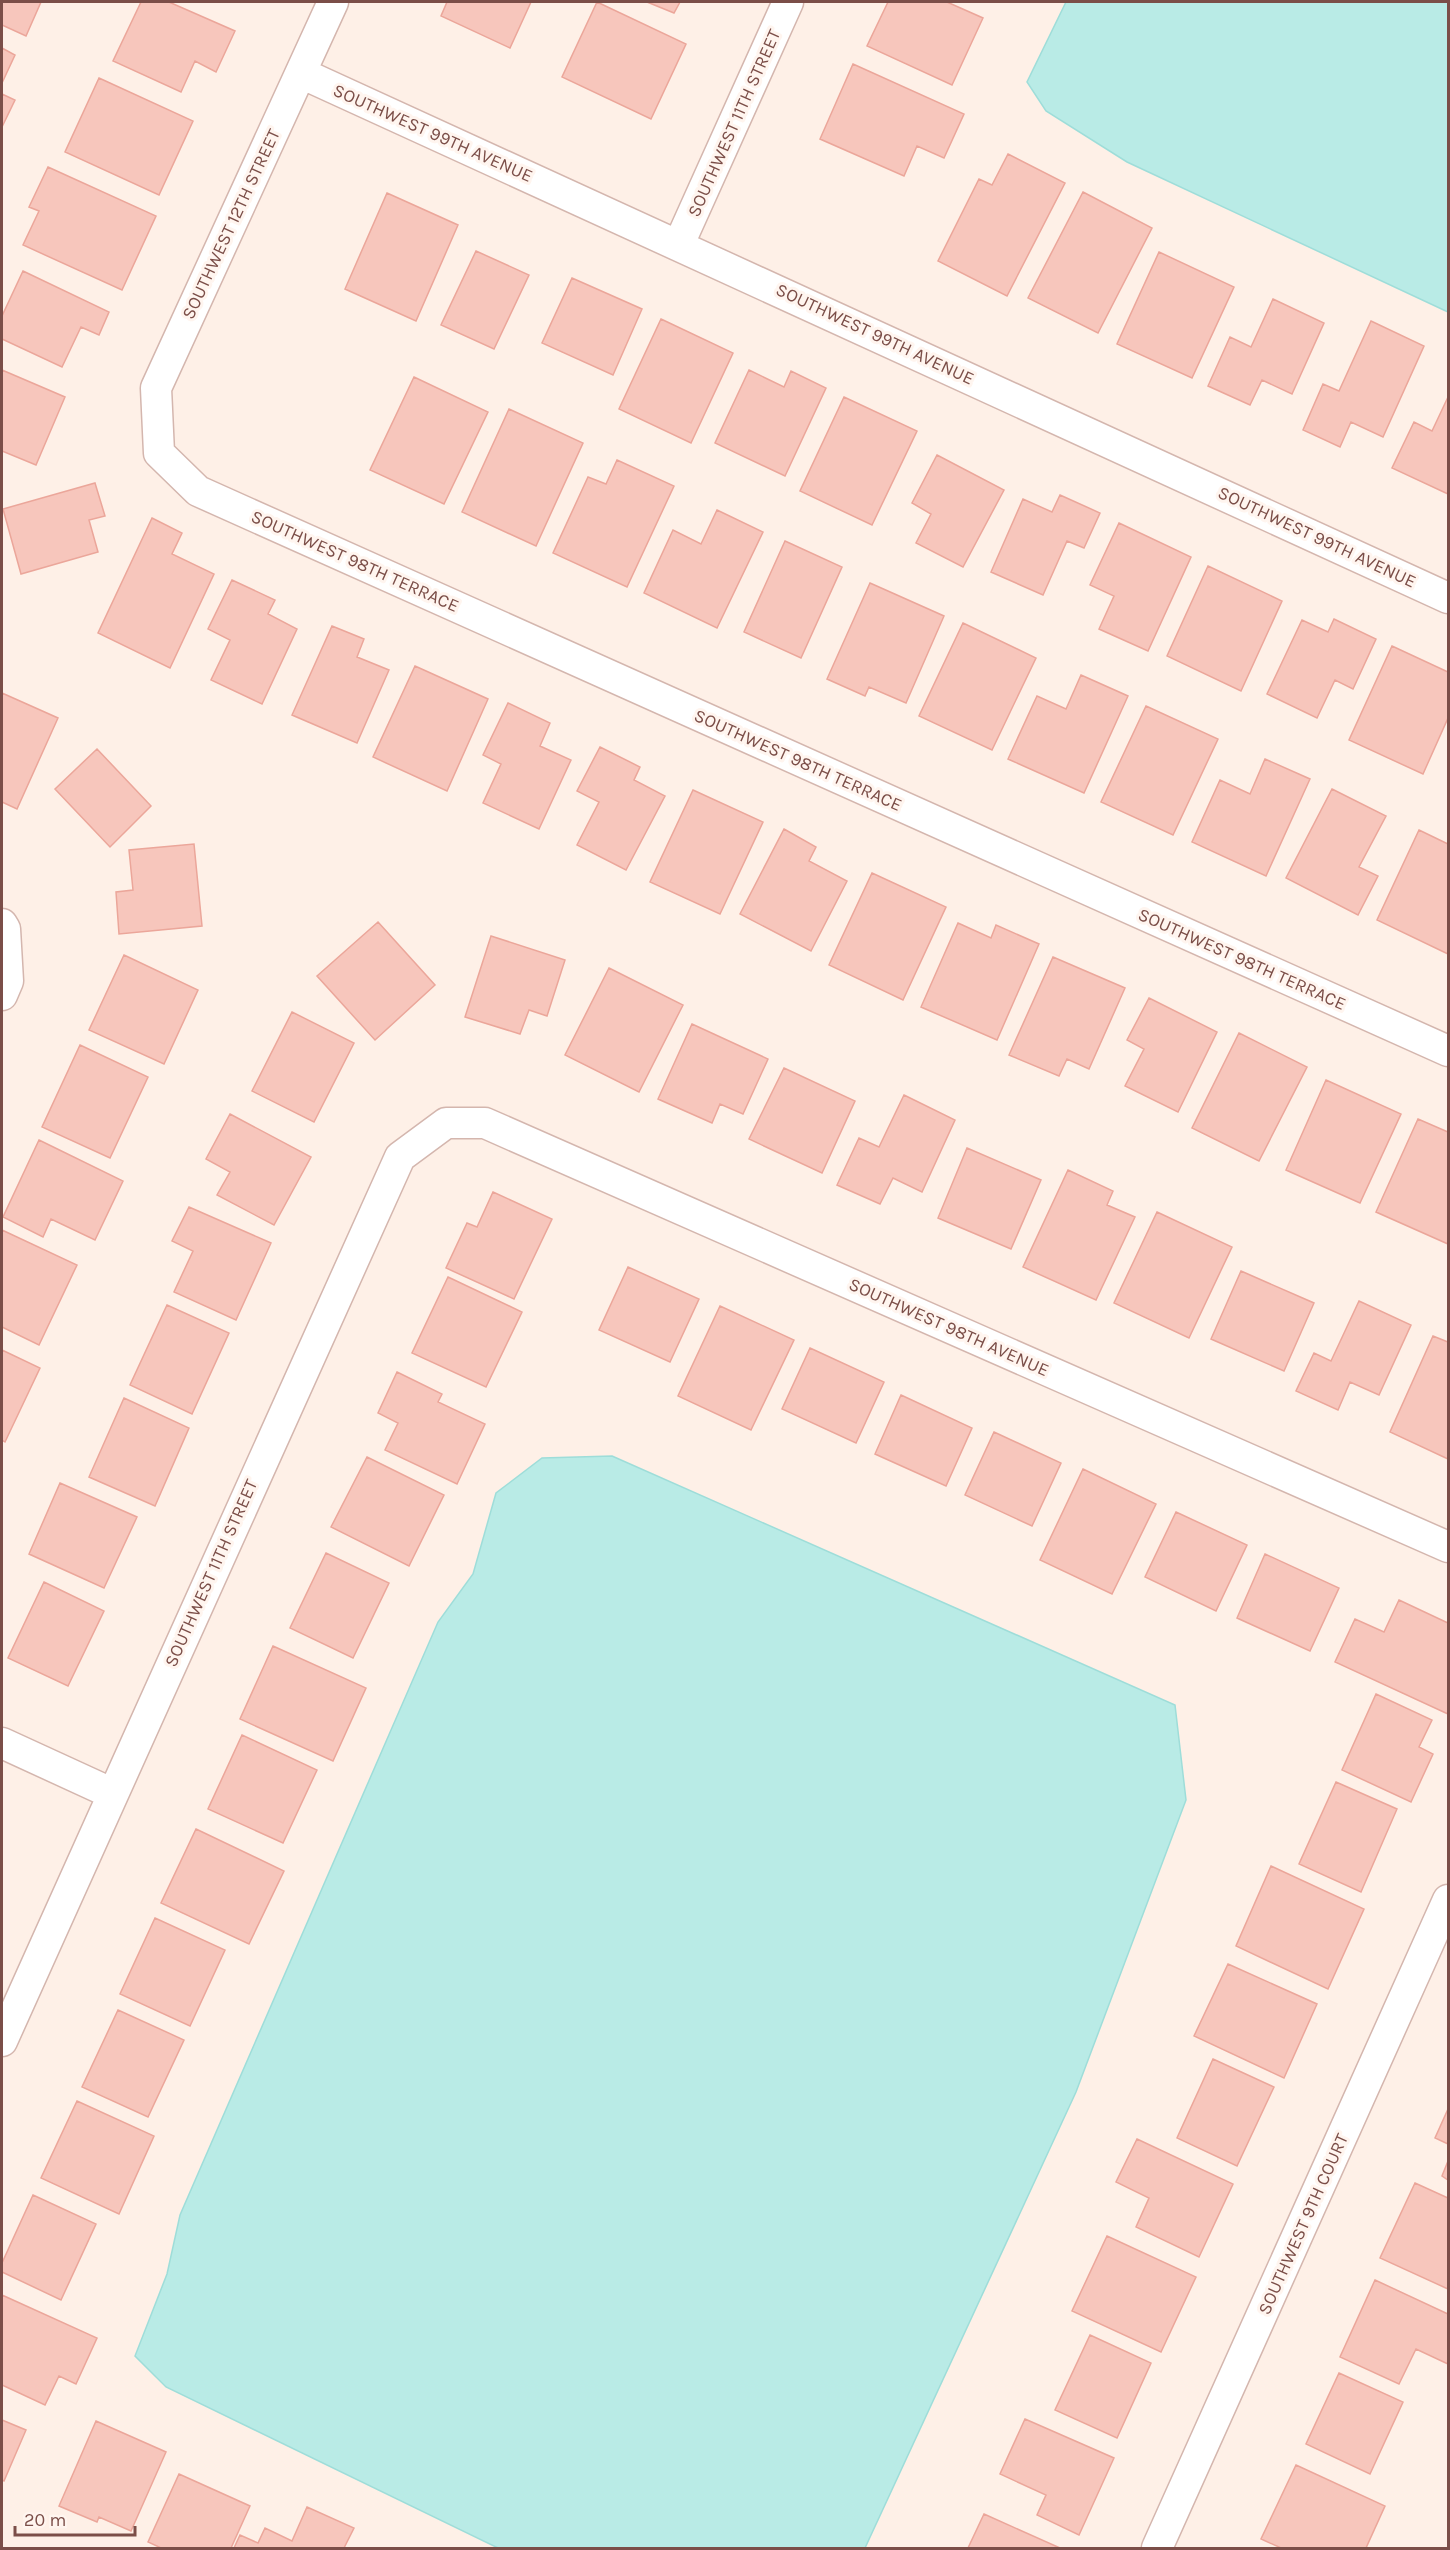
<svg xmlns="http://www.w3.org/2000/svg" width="1450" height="2550" font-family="Karla,sans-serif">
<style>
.water{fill:#b9ebe6;stroke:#9eddd9;stroke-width:1.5}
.building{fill:#f7c6bc;stroke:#eba69a;stroke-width:1.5}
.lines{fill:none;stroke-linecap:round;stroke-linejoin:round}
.street-casing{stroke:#d4b6ae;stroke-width:33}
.street{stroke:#fff;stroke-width:30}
.labels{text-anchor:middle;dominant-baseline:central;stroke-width:6;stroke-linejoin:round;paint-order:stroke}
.street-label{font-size:18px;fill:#7b4e48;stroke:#fff5ef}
</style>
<rect width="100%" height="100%" fill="#fef0e7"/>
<path class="water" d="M1066,2h382v310l-321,-150 -81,-51 -19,-29z
M612,1456l563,249 11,95 -110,292 -211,456h-367l-332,-161 -31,-31 32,-82 13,-59 258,-593 35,-48 23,-81 46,-35z"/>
<path class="building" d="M2,2h39l-15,34 -24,-11z
M141,2h28l66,29 -19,41 -21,-11 -14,31 -68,-31z
M447,2h84l-21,46 -69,-32z
M597,2l89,42 -35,75 -89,-42z
M647,2h33l-6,11z
M888,2h59l36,16 -31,67 -85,-39z
M2,48l13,7 -13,28z
M853,64l111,50 -20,44 -27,-12 -13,30 -84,-37z
M99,78l94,43 -34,74 -94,-43z
M2,94l13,6 -13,27z
M1008,154l57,29 -58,113 -69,-35 41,-82 13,6z
M48,167l108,49 -34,74 -99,-45 16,-34 -10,-4z
M1083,192l69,36 -54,105 -70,-35z
M387,193l71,32 -42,96 -71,-32z
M476,251l53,24 -35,74 -53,-24z
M1159,252l75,35 -42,91 -75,-34z
M23,271l86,41 -10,23 -18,-8 -19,40 -60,-28v-23z
M572,278l70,31 -29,66 -71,-32z
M1273,299l51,24 -32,71 -30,-14 -12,25 -42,-19 22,-49 21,10z
M661,319l72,34 -42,90 -72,-34z
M1371,321l53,25 -41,91 -32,-15 -11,25 -37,-17 20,-46 16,7z
M2,370l63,27 -29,68 -34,-14z
M749,370l35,17 7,-16 35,17 -41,88 -70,-33z
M414,377l74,35 -44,92 -74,-34z
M844,397l73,34 -45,94 -72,-34z
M1448,397v97l-56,-26 22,-46 18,9z
M509,409l74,34 -47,103 -74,-34z
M937,455l67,35 -41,77 -47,-24 15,-29 -19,-11z
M617,460l57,26 -47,101 -74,-34 35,-76 18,7z
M95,483l10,33 -16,4 9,32 -77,22 -18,-65z
M1060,495l40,18 -16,35 -17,-7 -24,54 -52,-23 32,-73 29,13z
M717,510l46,22 -46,96 -73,-35 29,-63 28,14z
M152,518l30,15 -10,21 42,20 -44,94 -72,-35z
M1119,523l72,34 -43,94 -49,-22 15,-33 -24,-11z
M785,541l57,26 -41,91 -57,-26z
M1208,566l74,35 -41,90 -74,-35z
M232,580l43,20 -7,14 29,15 -35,75 -51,-24 19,-40 -22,-11z
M870,583l74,33 -38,87 -37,-16 -4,9 -38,-17z
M1334,619l42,20 -23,50 -18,-9 -18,38 -50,-24 35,-74 26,12z
M963,623l73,35 -44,92 -73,-34z
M332,626l32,13 -7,18 32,13 -32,73 -65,-28z
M1392,646l56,26v46l-25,56 -74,-34z
M415,666l73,33 -41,92 -74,-34z
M1081,675l47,21 -44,97 -76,-34 29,-63 29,13z
M2,693l56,25 -41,91 -15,-7z
M508,703l42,20 -10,23 31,14 -32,69 -56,-26 18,-39 -18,-9z
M1146,706l72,33 -45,96 -72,-33z
M600,747l40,20 -6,13 31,16 -39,74 -49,-25 22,-43 -22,-11z
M97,749l54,57 -41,41 -55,-58z
M1265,759l45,20 -44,97 -74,-34 28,-62 30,14z
M1332,789l54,27 -27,51 19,9 -20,39 -72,-37z
M693,790l70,32 -43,92 -70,-32z
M784,829l32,18 -7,14 38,20 -36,70 -71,-37z
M1419,830l29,14v110l-71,-34z
M194,844l8,82 -83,8 -3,-42 17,-2 -4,-40z
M872,873l74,34 -43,93 -74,-35z
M378,922l57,63 -60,55 -58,-64z
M958,923l33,15 5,-13 43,19 -42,96 -76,-33z
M491,936l74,24 -18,56 -18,-6 -9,24 -55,-17z
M124,955l74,35 -34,74 -75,-34z
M1053,957l72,31 -36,81 -22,-10 -8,17 -50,-21z
M609,968l74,37 -44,87 -74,-37z
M1149,998l68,34 -39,80 -53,-26 19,-37 -17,-9z
M292,1012l62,31 -40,79 -62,-31z
M692,1024l76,35 -25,55 -23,-10 -8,19 -54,-24z
M1239,1033l68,34 -48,94 -67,-33z
M80,1045l68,32 -38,81 -68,-31z
M784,1068l71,33 -33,72 -73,-34z
M1326,1080l75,34 -41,89 -74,-33z
M904,1095l51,25 -33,72 -29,-14 -13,26 -43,-19 22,-47 20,9z
M230,1114l81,43 -37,68 -57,-30 13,-23 -24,-13z
M1418,1119l30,13v112l-72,-32z
M39,1140l84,41 -28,59 -44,-21 -8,18 -40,-20z
M967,1148l74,32 -30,69 -73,-31z
M1068,1170l45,21 -6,14 28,12 -39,83 -73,-33z
M493,1192l59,27 -38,80 -68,-31 21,-45 10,4z
M189,1207l82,36 -35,77 -62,-28 19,-41 -21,-10z
M1157,1212l75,35 -43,91 -75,-35z
M2,1230l75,35 -38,80 -37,-18z
M628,1267l71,32 -29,63 -71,-32z
M1241,1271l73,32 -30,68 -73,-32z
M448,1277l74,35 -36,75 -74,-34z
M1359,1301l52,24 -32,70 -29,-13 -12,28 -42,-19 18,-38 17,8z
M167,1305l62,28 -37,81 -62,-29z
M720,1306l74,34 -43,90 -73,-34z
M1433,1336l15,6v117l-58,-27z
M810,1348l74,34 -28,61 -74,-34z
M2,1350l38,18 -35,74 -3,-2z
M397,1372l45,22 -4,8 47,22 -28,60 -72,-34 13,-27 -20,-10z
M901,1395l71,33 -26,58 -71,-32z
M124,1398l65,30 -34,78 -66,-29z
M994,1432l67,31 -29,63 -67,-31z
M367,1457l77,38 -35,71 -78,-39z
M1083,1469l73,35 -44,90 -72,-34z
M60,1483l77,34 -33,71 -75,-34z
M1176,1512l71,33 -31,66 -71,-34z
M326,1553l63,30 -36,75 -63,-30z
M1265,1554l74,34 -29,63 -73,-33z
M44,1582l60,29 -36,75 -60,-28z
M1399,1600l49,23v91l-113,-52 20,-43 29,13z
M273,1646l93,42 -33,73 -93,-42z
M1376,1694l56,26 -13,27 14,7 -22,48 -69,-32z
M242,1735l75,35 -34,73 -75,-34z
M1336,1782l61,27 -36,83 -62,-28z
M196,1829l88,42 -35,73 -88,-41z
M1271,1866l93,43 -36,80 -92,-43z
M155,1918l70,32 -35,76 -70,-32z
M1228,1964l89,40 -33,74 -90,-42z
M118,2010l66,30 -36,77 -66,-30z
M1213,2059l61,28 -37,79 -60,-28z
M77,2101l77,35 -35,78 -78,-36z
M1448,2109v35l-13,-6z
M1137,2139l96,45 -34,73 -63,-30 13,-29 -33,-16z
M1448,2161v19l-6,-4z
M1415,2183l33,15v91l-68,-31z
M33,2195l63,29 -35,76 -59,-28v-9z
M1107,2236l89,41 -35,75 -89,-41z
M1375,2280l73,34v50l-32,-15 -17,35 -59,-27z
M2,2295l95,43 -21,46 -17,-8 -14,29 -43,-20z
M1090,2335l61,28 -34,75 -62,-28z
M1339,2373l64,29 -33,72 -64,-30z
M1025,2419l89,39 -35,77 -42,-20 9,-20 -46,-21z
M2,2420l24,10 -22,51 -2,-1z
M96,2421l70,31 -35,79 -32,-14 -2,5 -38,-16z
M1296,2465l89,41 -19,42h-85l-20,-9z
M179,2474l71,32 -19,42h-70l-13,-6z
M307,2507l47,21 -10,20h-110l6,-13 18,8 7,-15 27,13z
M984,2514l76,34h-92z"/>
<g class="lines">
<g class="street-casing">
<path id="street" d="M333,2l-177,386 3,65 39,38 1250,560
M301,73l1147,525
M679,244l109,-242
M2,924l3,5 3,52 -6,14
M2,1743l109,50
M2,2041l398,-884 46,-34h39l963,424
M1157,2548l291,-648"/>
</g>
<use href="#street" class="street"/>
</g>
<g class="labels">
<g class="street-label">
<text transform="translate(734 123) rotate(-66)">SOUTHWEST 11TH STREET</text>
<text transform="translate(433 133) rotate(24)">SOUTHWEST 99TH AVENUE</text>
<text transform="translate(231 224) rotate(-65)">SOUTHWEST 12TH STREET</text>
<text transform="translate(875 334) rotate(25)">SOUTHWEST 99TH AVENUE</text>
<text transform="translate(1317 537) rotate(25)">SOUTHWEST 99TH AVENUE</text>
<text transform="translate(355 561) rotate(24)">SOUTHWEST 98TH TERRACE</text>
<text transform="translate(798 760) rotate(24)">SOUTHWEST 98TH TERRACE</text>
<text transform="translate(1242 959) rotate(24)">SOUTHWEST 98TH TERRACE</text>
<text transform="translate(949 1327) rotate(24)">SOUTHWEST 98TH AVENUE</text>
<text transform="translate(211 1573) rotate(-66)">SOUTHWEST 11TH STREET</text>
<text transform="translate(1303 2224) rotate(-66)">SOUTHWEST 9TH COURT</text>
</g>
</g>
<rect width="1450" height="2550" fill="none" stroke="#7b4e48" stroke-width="6"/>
<path d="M15 2526v9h120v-9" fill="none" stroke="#7b4e48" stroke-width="3"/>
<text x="24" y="2526" font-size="18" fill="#7b4e48" stroke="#fff5ef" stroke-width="4.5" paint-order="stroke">20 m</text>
</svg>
